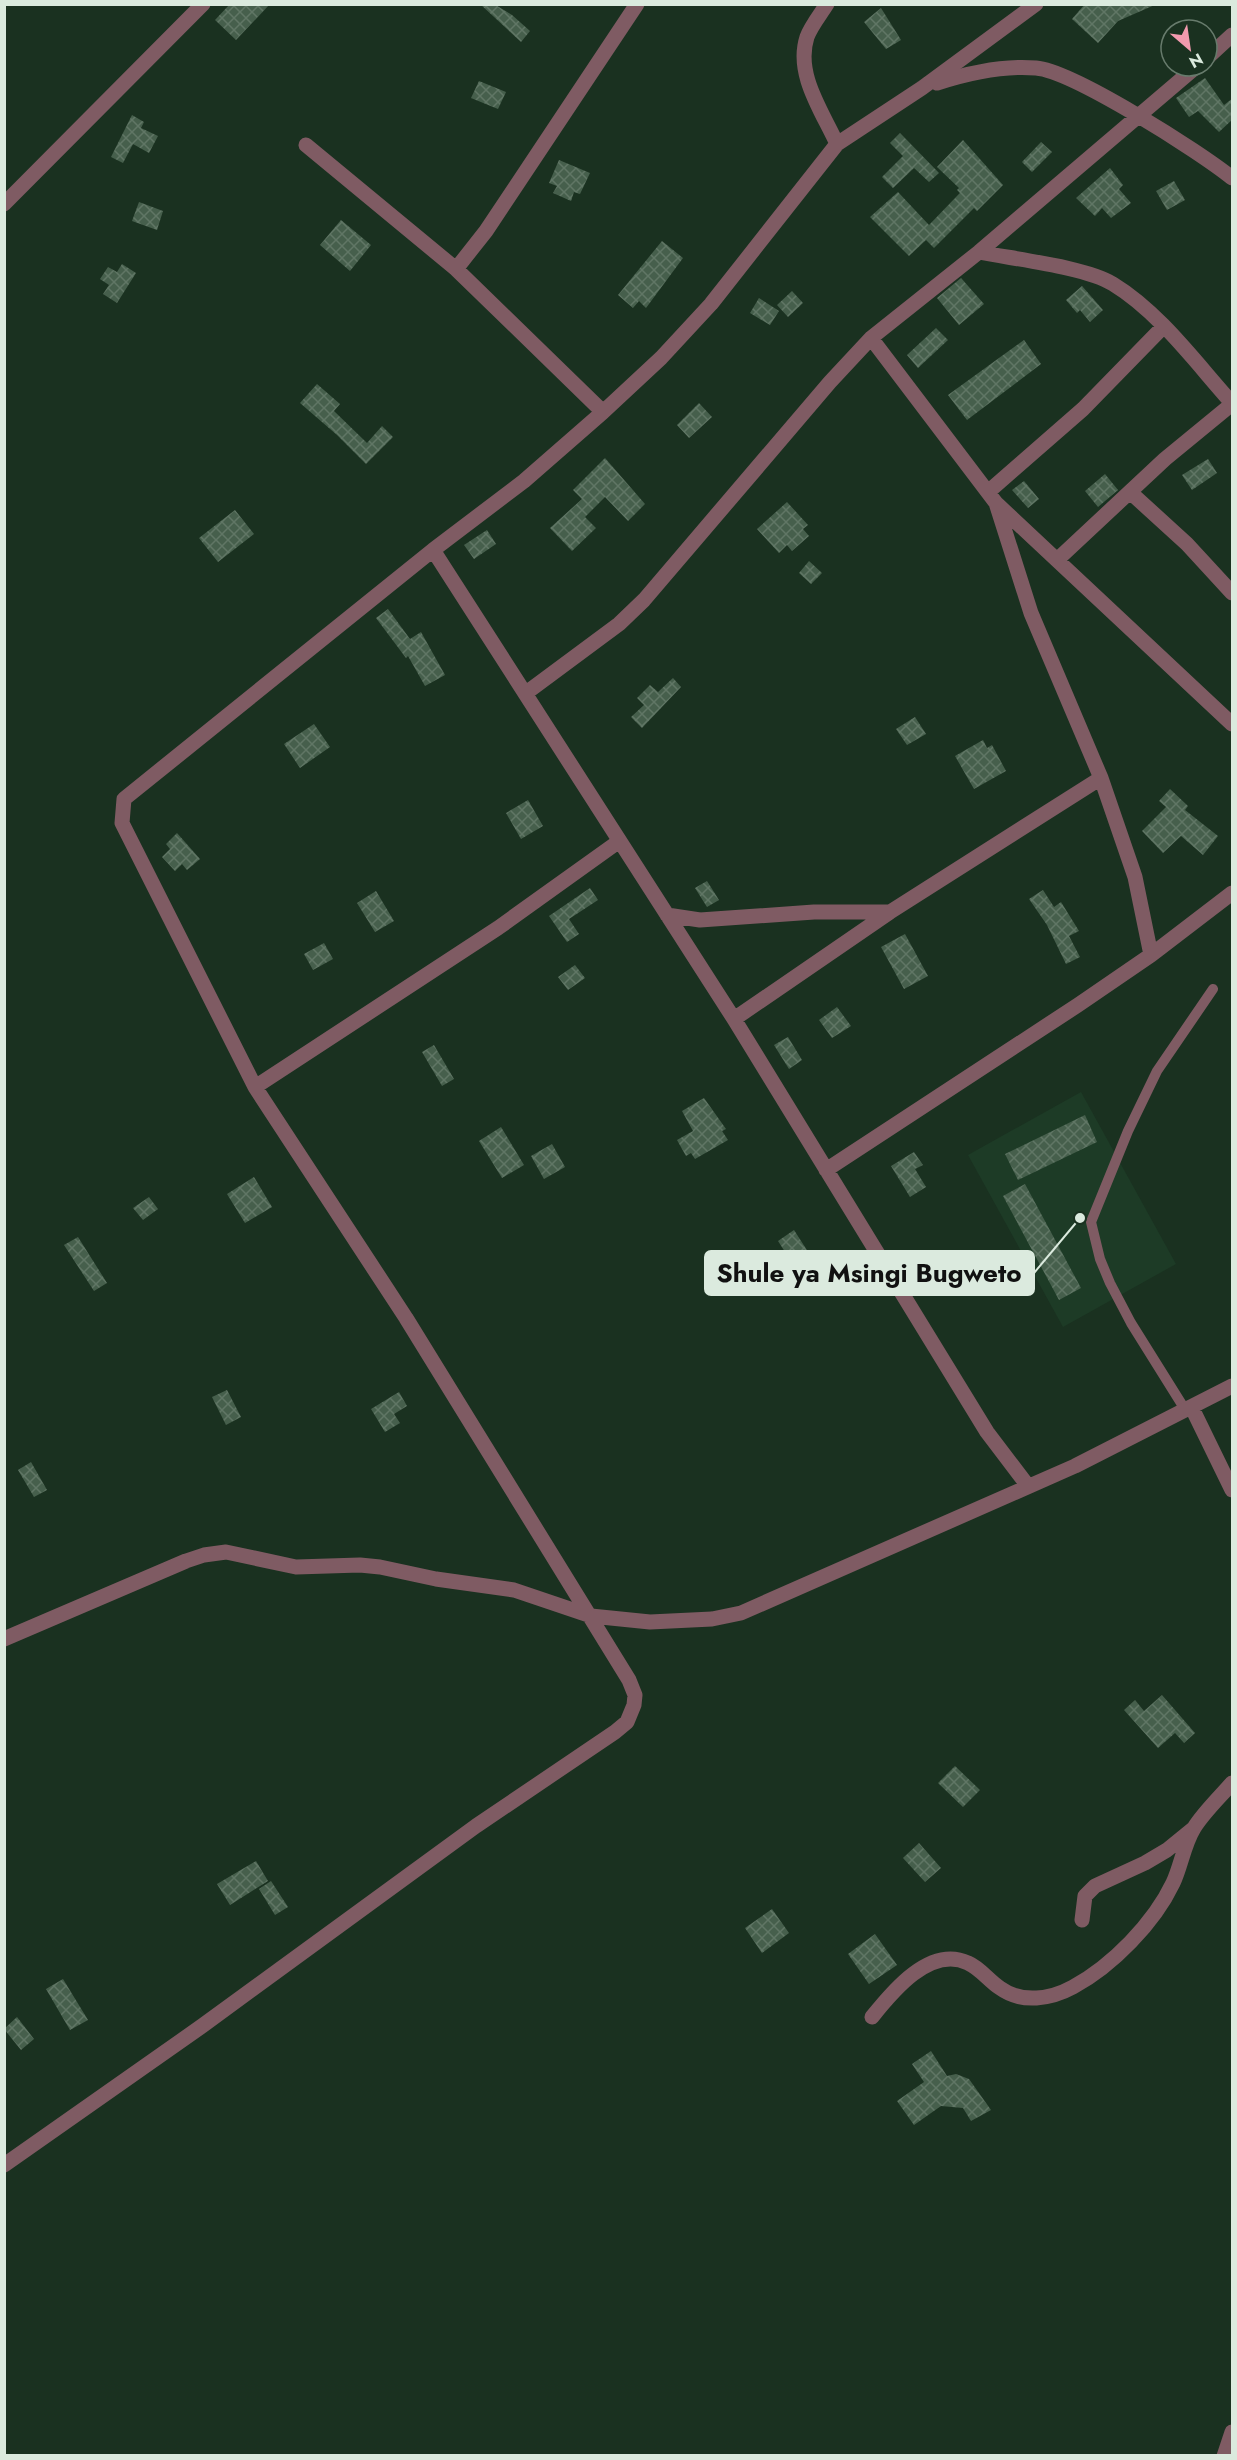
<svg xmlns="http://www.w3.org/2000/svg" width="1237" height="2460" font-family="Jost,sans-serif">
<style>
.built{fill:#1d3b26}
.building{fill:url(#building-cross-hatch)}
.lines{fill:none;stroke-linecap:round;stroke-linejoin:round}
.service{stroke:#7f5b63;stroke-width:10}
.minor{stroke:#7f5b63;stroke-width:15}
.leader{fill:none;stroke:#dbeade;stroke-width:2}
.callout-dot{fill:#dbeade;stroke:#1a3120;stroke-width:2}
.callout{fill:#dbeade;stroke:#dbeade;stroke-width:2}
.callout-label{font-size:26px;text-anchor:middle;font-weight:bold;fill:#111}
</style>
<defs>
<pattern id="building-cross-hatch" width="8" height="8" patternUnits="userSpaceOnUse" patternTransform="scale(1.5)"><rect width="8" height="8" fill="#465f4c"/><path d="M0 0l8 8M0 8l8-8" fill="none" stroke="#607665"/></pattern>
</defs>
<rect width="100%" height="100%" fill="#1a3120"/>
<path class="built" d="M1081,1092l95,172 -113,63 -95,-172z"/>
<path class="building" d="M230,4h40l-34,36 -21,-20z
M480,4h14l18,11 18,16 -9,11z
M1085,4h72l-39,17 -20,22 -26,-24z
M881,8l20,32 -15,9 -22,-27z
M1205,78l19,27 9,-7v21l-14,13 -21,-21 -9,6 -13,-19z
M479,81l27,11 -8,17 -27,-11z
M132,115l12,7 -3,6 17,8 -9,17 -16,-9 -10,19 -12,-6z
M900,133l39,40 -10,9 -15,-14 -21,20 -11,-11 21,-21 -13,-13z
M963,140l40,45 -26,26 -3,-3 -40,40 -8,-8 -17,16 -39,-39 28,-25 31,33 31,-32 -3,-3 2,-2 -22,-21z
M1041,142l11,10 -20,20 -10,-10z
M559,160l31,13 -10,21 -6,-2 -3,9 -18,-8 4,-7 -8,-3z
M1110,168l13,17 -4,4 12,14 -20,15 -9,-10 -7,8 -19,-18z
M1174,181l11,19 -18,10 -11,-19z
M139,202l24,9 -6,19 -25,-9z
M341,220l30,25 -21,26 -30,-26z
M662,241l21,17 -37,50 -7,-7 -6,7 -15,-13z
M122,264l14,9 -19,30 -14,-9 6,-9 -9,-6 8,-12 9,5z
M961,278l23,26 -25,21 -22,-27z
M1082,286l21,24 -13,12 -10,-12 -3,3 -11,-13z
M792,291l11,12 -15,14 -11,-12z
M759,298l20,13 -9,14 -20,-12z
M936,328l12,12 -30,28 -11,-13z
M1024,340l17,24 -74,56 -19,-25z
M317,384l23,20 -6,7 33,32 15,-17 11,11 -27,27 -29,-29 -37,-32z
M699,403l13,14 -23,21 -12,-13z
M605,458l40,46 -17,17 -23,-24 -20,20 11,11 -24,23 -22,-23 32,-29 -9,-9z
M1208,459l9,14 -25,17 -10,-15z
M1105,474l13,16 -20,17 -13,-16z
M1024,481l15,18 -11,9 -16,-18z
M787,502l21,23 -5,4 6,7 -17,15 -5,-6 -8,8 -22,-24z
M235,510l19,24 -36,28 -19,-24z
M487,530l9,14 -22,15 -10,-14z
M809,561l13,12 -11,11 -12,-11z
M388,609l22,30 11,-7 24,43 -20,11 -17,-30 -2,2 -30,-40z
M673,678l8,9 -39,41 -11,-11 13,-12 -7,-7 13,-13 8,7z
M915,717l11,17 -19,11 -11,-16z
M314,724l16,23 -30,21 -16,-24z
M983,740l4,8 5,-3 14,26 -32,18 -19,-33z
M1170,789l18,17 -3,4 33,26 -15,19 -22,-19 -18,17 -21,-22 24,-24 -7,-6z
M528,800l15,26 -22,13 -15,-26z
M177,833l23,26 -13,11 -5,-6 -7,7 -13,-14 8,-8 -4,-5z
M707,881l12,19 -12,7 -12,-19z
M590,888l8,12 -29,19 10,15 -12,8 -18,-26z
M1043,890l11,17 7,-5 18,29 -10,5 11,21 -14,7 -19,-39 -18,-26z
M376,891l18,30 -19,11 -18,-29z
M905,934l23,42 -24,13 -23,-42z
M324,943l9,16 -20,11 -9,-16z
M575,965l10,13 -17,12 -10,-13z
M837,1007l14,19 -19,12 -13,-18z
M788,1037l14,23 -13,9 -15,-24z
M434,1045l20,34 -12,7 -20,-34z
M704,1098l22,31 -4,2 6,9 -33,19 -4,-6 -5,3 -9,-16 16,-9 -11,-20z
M1085,1115l12,27 -79,38 -13,-26z
M501,1127l23,38 -22,13 -23,-37z
M552,1144l13,23 -21,12 -13,-23z
M914,1152l9,13 -8,4 11,18 -16,10 -19,-31z
M254,1177l18,30 -27,16 -18,-29z
M1025,1184l56,104 -22,12 -56,-104z
M149,1197l9,12 -15,11 -10,-12z
M794,1230l18,28 -16,11 -18,-28z
M78,1237l29,46 -13,8 -30,-46z
M227,1390l14,27 -15,8 -14,-28z
M399,1392l8,14 -13,8 6,9 -15,9 -14,-23z
M31,1462l16,28 -13,7 -16,-27z
M1162,1695l33,38 -11,10 -9,-10 -17,15 -34,-38 11,-10 9,11z
M955,1766l25,24 -17,17 -25,-24z
M919,1843l22,25 -16,14 -22,-24z
M256,1861l12,20 -38,24 -13,-21z
M271,1881l17,26 -13,8 -16,-26z
M772,1909l17,24 -27,20 -17,-25z
M875,1934l22,31 -28,19 -21,-30z
M63,1979l25,41 -18,10 -24,-41z
M17,2017l17,22 -13,11 -17,-21z
M931,2051l16,25 9,-2 13,5 22,31 -20,11 -8,-13 -22,-2 -27,19 -17,-24 27,-19 -12,-18z"/>
<g class="lines">
<path class="service" d="M1186,1411l-55,-88 -21,-40 -10,-24 -9,-37 37,-91 29,-60 56,-82"/>
<path class="minor" d="M827,4c-7,11 -16,22 -20,33 -12,37 15,74 30,107
M1207,58l25,-23
M937,83c31,-10 66,-18 99,-15 37,3 164,84 196,110
M306,145l150,124 147,143
M4,204l199,-200
M979,252c34,7 107,15 134,32 46,28 83,79 119,119
M456,269l30,-38 151,-227
M871,338l125,165 236,221
M988,492l95,-83 80,-82
M1130,492l57,52 45,49
M996,503l35,110 70,165 34,99 16,78
M433,550l301,469 253,413 41,54
M1058,559l107,-100 67,-55
M526,693l93,-69 25,-24 186,-218 41,-44 108,-86 218,-186
M667,915l33,5 114,-8h76
M734,1019l156,-107 211,-134
M255,1087l243,-159 120,-86
M826,1170l252,-165 73,-50 81,-62
M1192,1408l40,82
M4,1639l182,-78 18,-6 22,-3 70,15 64,-2 20,2 56,12 78,11 77,26 59,6 62,-3 29,-6 334,-147 157,-80
M1082,1920l3,-24 10,-10 50,-23 22,-13 27,-22
M872,2017c20,-25 58,-72 96,-54 12,5 21,18 32,25 22,16 51,11 73,-1 39,-21 81,-64 100,-104 8,-17 11,-39 21,-55 10,-16 26,-31 38,-45
M4,2165l198,-139 274,-200 139,-94 12,-10 7,-17 1,-10 -6,-15 -223,-362 -151,-231 -133,-264 2,-24 309,-249 91,-69 79,-69 58,-54 50,-54 126,-160 85,-56 114,-84
M1224,2456l8,-24"/>
</g>
<path class="leader" d="M1080 1218L1034 1273"/>
<circle class="callout-dot" cx="1080" cy="1218" r="6"/>
<rect class="callout" x="705" y="1251" width="329" height="44" rx="6"/>
<g class="callout-label">
<text x="869" y="1282">Shule ya Msingi Bugweto</text>
</g>
<rect width="1237" height="2460" fill="none" stroke="#dbeade" stroke-width="12"/>
<g transform="translate(1189 48) rotate(151)"><circle r="28" fill="#1a3120" stroke="#677b6c" stroke-width="1.5"/>
<path d="M0-4.5L10 22L0 15L-10 22Z" fill="#f29aae"/>
<text y="-9" font-size="16" font-weight="bold" text-anchor="middle" fill="#dbeade">N</text>
</g>
</svg>
